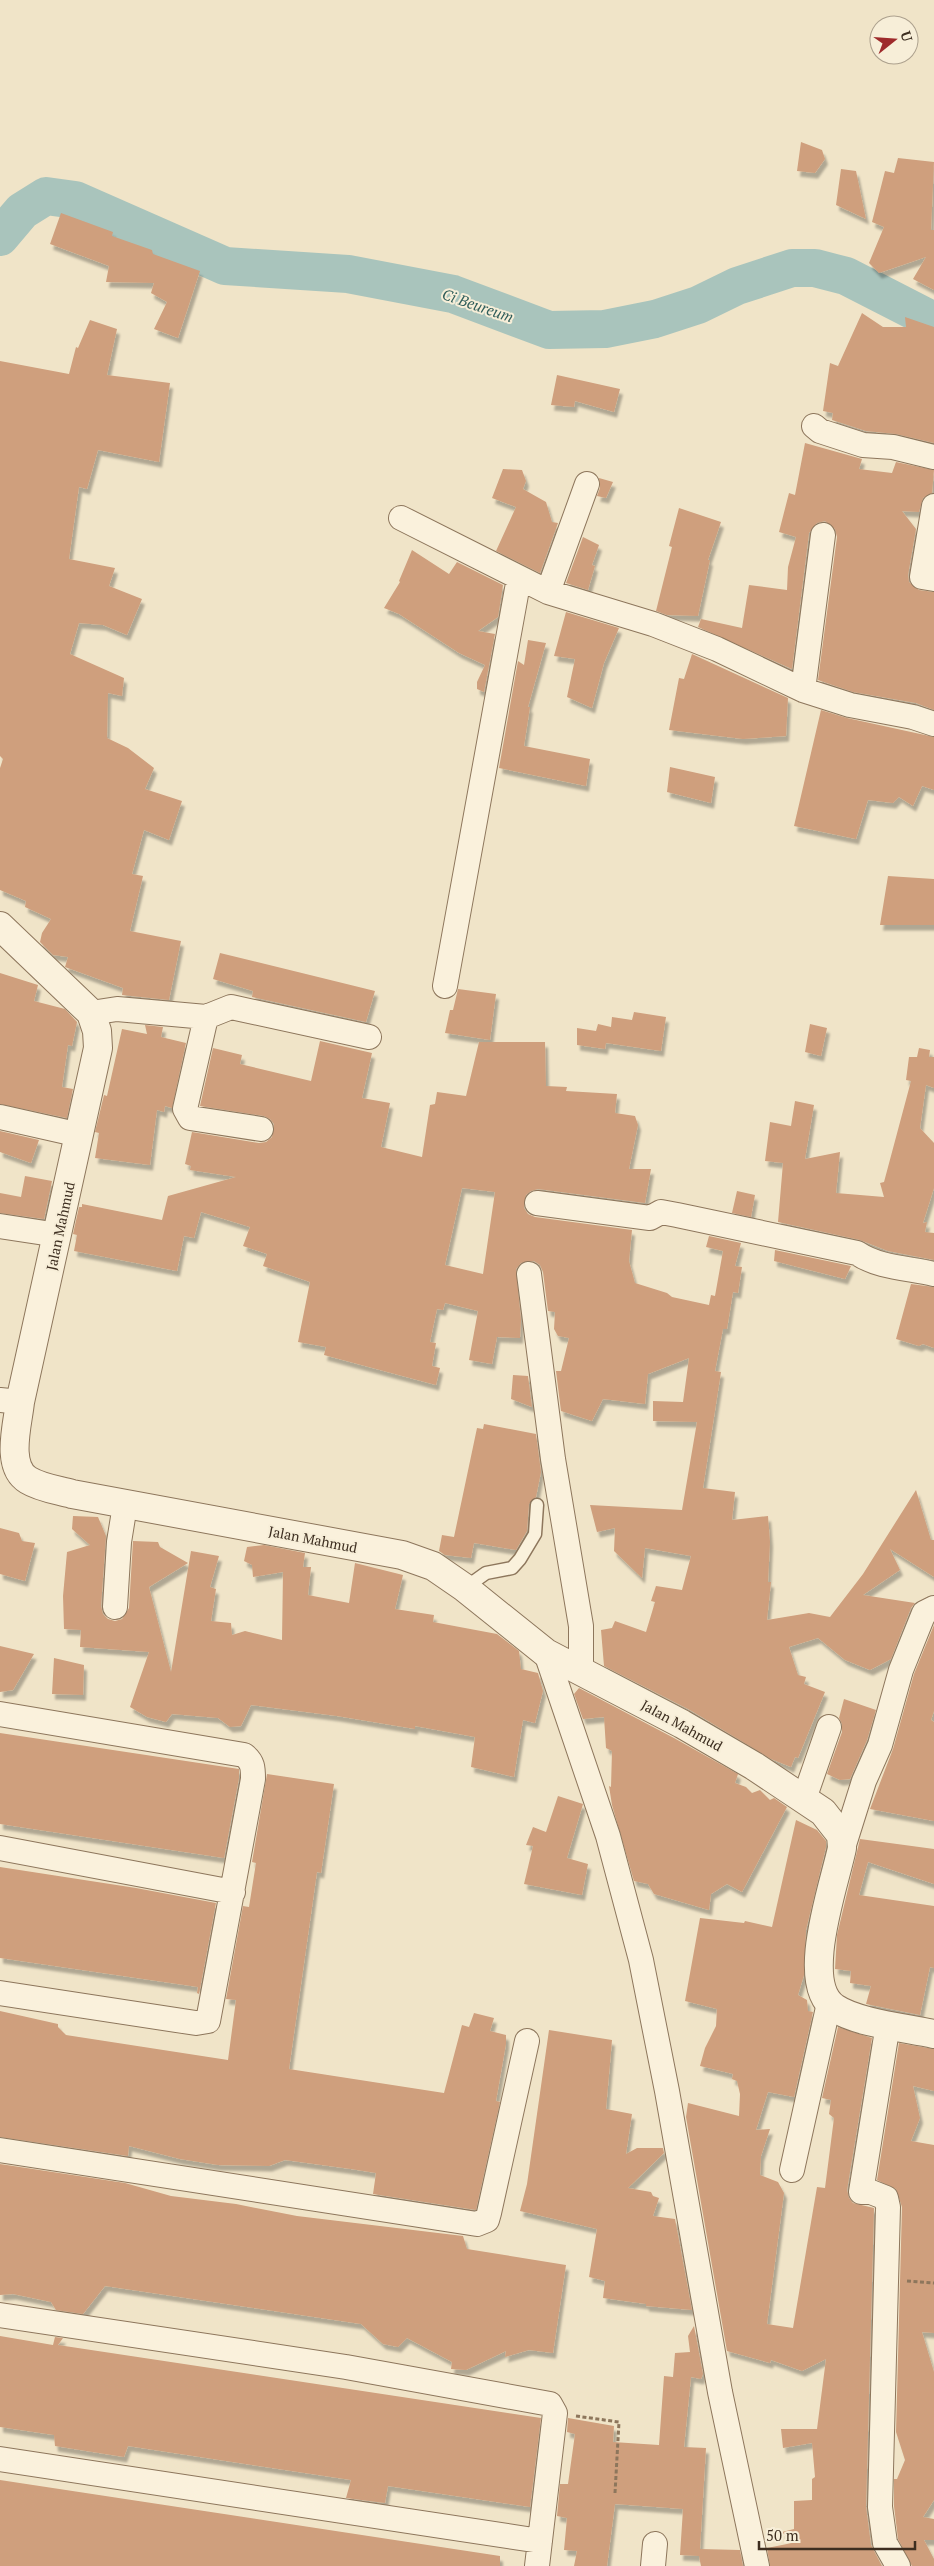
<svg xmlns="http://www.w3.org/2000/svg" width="934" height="2566" font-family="'PT Serif',serif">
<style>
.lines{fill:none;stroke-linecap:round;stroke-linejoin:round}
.river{stroke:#a9c4bc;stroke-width:38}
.building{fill:#cf9f7d;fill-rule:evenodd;filter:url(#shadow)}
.service-casing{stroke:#8d765c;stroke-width:15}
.minor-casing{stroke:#8d765c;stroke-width:26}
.tertiary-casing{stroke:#8d765c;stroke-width:30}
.path{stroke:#8d765c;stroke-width:3;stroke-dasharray:4 2.5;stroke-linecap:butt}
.service{stroke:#faf1dc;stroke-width:12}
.minor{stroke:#faf1dc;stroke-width:24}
.tertiary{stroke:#faf1dc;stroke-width:28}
.labels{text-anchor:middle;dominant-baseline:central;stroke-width:4;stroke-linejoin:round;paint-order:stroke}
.street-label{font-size:14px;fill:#3d2e20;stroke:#f7eed8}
.water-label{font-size:15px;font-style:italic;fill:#2f5d5a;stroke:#f7eed8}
</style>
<defs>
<filter id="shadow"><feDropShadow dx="3" dy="5.5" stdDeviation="1" flood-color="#0004"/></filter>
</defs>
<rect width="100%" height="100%" fill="#f0e4c8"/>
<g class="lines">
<path class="river" d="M0,237l22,-26 24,-15 29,4 150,66 123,8 105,20 96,36 56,-1 50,-10 43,-14 39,-19 55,-18h23l31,8 88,45"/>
</g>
<path class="building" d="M801,142l21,8 3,9 -10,14 -18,-2z
M898,158l36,4 -3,68h3v60l-21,-11 13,-22 -47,16 -10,-10 15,-36 -12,-5 13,-51 9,2z
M841,169l15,2 10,48 -30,-14z
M61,213l52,19 -1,4 40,14 1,4 47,17 -22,67 -24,-9 13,-27 -16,-9 3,-10 -48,-1 3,-16 -59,-22z
M862,313l21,14h23l-1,-10 29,10v116l-38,-9 -30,-3 -34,-11 1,-7 -10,-2 7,-48 8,3z
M90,320l27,9 -10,46 63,8 -11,79 -61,-12 -11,39 -8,-2 -10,72 46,9 -6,18 33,13 -15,36 -24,-10 -24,-2 -9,31 54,24 -2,18 -14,-3 -1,45 21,10 26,20 -9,21 37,12 -13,39 -25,-10 -12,44 11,2 -13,55 51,10 -12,59 -47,-5 1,-7 -58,-21 3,-10 -15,-2 -13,-13 2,-9 9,-14 -26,-12 1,-6 -26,-11v-122l3,-9 -3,-3v-395l69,13 7,-27 2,1z
M557,375l63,14 -6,23 -39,-11 -1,6 -23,-2z
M805,443l57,16 -3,10 33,4 4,-11 38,8 -2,23 -9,5 -4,14 -17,-1 14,18 -8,46 1,7 10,8 15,2v118l-18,-7 -63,-11 -35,-12 19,-143 -2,-8 -10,-8 -8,2 -8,10 -17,136 -94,-42 3,-8 41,9 7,-43 38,5 1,-23 8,-30 -17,-5 10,-39 6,2z
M503,469l19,1 4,11 -3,8 23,13 6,20 6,1 -18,50 -44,-22 20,-44 -24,-9z
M599,478l14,4 -7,16 -9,-2 3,-8z
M679,508l42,14 -13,38h2l-12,56 -31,-1 -11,-4 16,-64 -3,-1z
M583,537l16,8 -7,20 3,1 -7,24 -22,-7z
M412,550l37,24 8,-12 46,23 -5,32 -20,14 17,3 -11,58 -7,-3v-7l8,-17 -26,-12 -60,-39 -15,-6 16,-26 -1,-1z
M566,612l53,16 -15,35 -12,45 -25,-11 8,-38 -21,-3z
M528,640l18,3 -18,64h2l-6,39 66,13 -4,27 -87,-18 19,-107 6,4z
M692,654l96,44 -2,38 -43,3 -74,-9 10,-52 5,1z
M821,710l26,8 87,19v53l-12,-4 -9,20 -14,-9 -6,6 -25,-3 -12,39 -62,-13z
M670,767l45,10 -4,26 -44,-11z
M888,876l46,3v46h-54z
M220,953l155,38 -9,31 -114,-25 1,-6 -40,-12z
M0,973l38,12 -4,16 31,8 12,13 -5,24 -4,-1 -6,42 11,2 -6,29 -67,-14z
M458,989l38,5 -6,46 -45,-7 5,-23h3z
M634,1012l32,5 -5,34 -55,-8 -1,6 -28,-4v-17l19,3 2,-7 13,3 1,-10 20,3z
M810,1024l17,4 -6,28 -16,-4z
M145,1025l18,2 -2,10 25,6 -14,65 -7,-2 -1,6 -7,-2 -7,55 -55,-7 4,-25 -4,-1 9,-37 3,1 15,-67 25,5z
M320,1041l52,12 -10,45 28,5 -9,44 41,10 8,-52 5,-1 2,-12 29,4 13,-54h66l1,44 21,1 -1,4 51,3 -2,19 20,3 3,9 -9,44h22l-6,34 -107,-14 -7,2 -5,4 -2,13 4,6 7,3 97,13 -3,31 6,22 32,10 5,4 37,8 2,-10 4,1 8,-45 -17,-4 3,-11 32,7 -6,23 7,1 -4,26 -5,-1 -6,37h-4l-8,42 6,1 -18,116 32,4 -3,28 36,-4 2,26 -2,40h3l-4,38 42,-7 21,4 33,-43 53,-84 15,50h3v37l-44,-28 10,21 -37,25 52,8 -4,5 -20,51 -21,11 -25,-10 -27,-22 -29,9 9,28 8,2 -2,7 21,8 -27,66 -3,-1 -4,10 -20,-8 -81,-49 -86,-44 -3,-36 11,-2 3,-7 31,11 9,-30 -4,-1 5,-15 26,4 9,-34 -46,-8 -3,30 -28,-27 1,-23 -18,4 -7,-27 92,5 15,-88 -44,-1v-20l30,1 6,-44 -41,16 -3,30 -42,-5 -11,22 -31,-10 -5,-40h5l8,-33 -11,-2 -4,-7 1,-17 -7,-1 -5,-39 -3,-7 -6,-4 -13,2 -5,6 5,51 -1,18 -23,-1 -5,27 -23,-4 9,-49 -33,-8 -2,7 -6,-1 -7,33 6,1 -4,23 8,2 -4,17 -112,-30 2,-8 -28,-5 12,-60 -47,-16 4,-12 -24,-8 7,-19 -49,-15 -7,26 -10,-2 -7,35 -103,-20 3,-16 -4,-1 6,-27h3v-3l80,16 6,-24 68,-19 -46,-7 1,-4 -6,-2 7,-32 67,11 7,-1 6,-5 2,-13 -4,-5 -6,-3 -64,-10 13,-58 29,7 -2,9 71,17zM462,1188l33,4 -12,82 -38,-9z
M919,1048l11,2 -1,7h5v31l-8,-3 -6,43 14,15v45l-11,35 4,-1 -2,10 9,1v27l-46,-9 -28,-11 -82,-18 5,-59 -18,-2 5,-39 21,4 4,-25 19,4 -9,54 35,-7 -4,41 48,4 -4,-14 4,-1 27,-101 -5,-1 3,-23h8z
M0,1131l39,9 -8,23 -31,-11z
M25,1176l27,5 -8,38 -44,-6v-20l21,4z
M737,1191l18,4 -4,22 -19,-4z
M775,1250l76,16 -6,13 -71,-18z
M911,1284l23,3v61l-11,-4 -4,2 -23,-7z
M513,1375l15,1 4,31 -21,-8z
M484,1424l52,10 5,38 -5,25 -7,7 -2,27 -11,19 -42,-7 -3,15 -26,-3 -6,-4 3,-16 12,2 23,-109 6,1z
M73,1516l25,1 8,19 -5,70 2,8 5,5 7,2 7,-2 7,-11 4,-67 25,1 2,5 28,16 -39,24 22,85 20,-121 28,5 -9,31 6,2 -5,32 20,2 1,12 13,-4 37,9 1,-68 -30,5 -1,-12 -8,-4 3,-14 17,-2 41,8 -2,14h8l-3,28 41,8 6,-40 48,12 -8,34 39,6 -1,7 64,12 22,17 2,18 17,4 5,18 -8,32 -12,-3 -9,57 -43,-10 4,-30 -60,-11v3l-78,-13 -86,-11 -10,21 -11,1 -12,-9 -46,-4 -6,8 -19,-5 -17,-10 19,-55 -69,-5 1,-17 -17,-1 -1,-33 4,-44 23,-7 -18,-16z
M0,1528l19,5 3,8 13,2 -10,38 -25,-7z
M934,1625v86l-3,9 3,2v99l-64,-12 23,-60 21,-75z
M0,1646l34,8 -21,36 -13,2z
M54,1658l30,7 -1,30 -31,-1z
M579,1688l95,50 64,36 -3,9 11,4 6,6 8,-3 10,10 4,-2 13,9 -45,85 -15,-8 -16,10 -2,16 -55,-16 -6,-10 -14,-3 -22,-76 -3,-19 2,1 1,-36 -6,-3 -2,-31 -21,2 -9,-25z
M844,1699l32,11 -9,30 -17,39 -10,1 -13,-6 15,-42v-8l-3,-6z
M0,1733l239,36v9l-15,80 -224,-34z
M267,1774l67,10 -13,89 -4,-1 -28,197 155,24 18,-68 7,2 5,-14 20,5 -4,13 16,4v9l-10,57 4,1 -24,108 -103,-16 3,-21 -25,-4 -66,-9 -16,6 -51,-1 -38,-6 -51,-13 -1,10 -128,-19v-126l58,13v3l8,8 162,25 8,-60 -10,-1 17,-93 6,1 7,-44 -4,-1z
M558,1796l25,8 -16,54 21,6 -6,31 -58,-11 9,-38 -7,-1 7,-18 13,5z
M796,1820l21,10 9,11v6l-20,83 -2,45 -6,20 9,5 1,11 5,1 -19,85 -26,-5 -12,38 14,-1 -9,27 -1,19 18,7 6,11 -17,131 26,4 24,-141 8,1 9,-70 -5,-4 2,-14 -9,-2 16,-71 34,11 -25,152 2,8 4,5 21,5 -8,299 5,38 11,21h-112l-3,-18 25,-5 -10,-11 12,-3v-28l18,-1v-21l3,-2 -3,-34 -29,5 -2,-19h36l9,-70 -24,12 -31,-11 -1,3 -43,-12 -41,-234 2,-14 51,13 1,-22 -3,-13 -5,-2 1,-5 -33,-8 5,-18 11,-22 1,-17 -32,-8 15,-83 44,5 1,-2 27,6z
M860,1839l74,10v35l-66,-22 -9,33 75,11v62l-4,-1 -10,48 -54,-11 5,-18 -21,-3 1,-12 -16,-2 2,-34z
M0,1867l136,21 80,15 -17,91 -2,-1 1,-6 -198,-29z
M549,2030l63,10 -6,69 26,5 -6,40 11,-6h26l1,5 -36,35 23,4 2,4 6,2 -6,18 22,3 17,91 -46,-4v-2l-43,-6 2,-17 -16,-4 8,-48 -77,-18 7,-27z
M899,2043l35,6v42l-21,-5 7,32 -9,23 23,4v188l-12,-1 12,40v128l-11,17 11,2v21h-10l10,19v7h-22l-14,-27 -4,-33v-27h3l8,-19 -9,-28 6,-225 -6,-18 -19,-9z
M0,2164l125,19 46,13 65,8 61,12 166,20 4,13 99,16 -13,88 -24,-3 -24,7 1,-6 -40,19 -15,-1 1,-7 -45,-24 -9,9 -15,-3 -22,-20 -256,-38 -22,28 -27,-4 -5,-8 -38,-8 -13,1z
M694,2326l9,48 -2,5 -10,-2 -7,70 22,1 -6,101 40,1 3,16h-42l-2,-10 -19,-1 3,-46 -68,-5 -8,62h-33l3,-15 -13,-1 3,-32 -10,-2 3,-32h8l7,-50 -8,-2 1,-14 46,8 -1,16 46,3 5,-69 9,1 2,-24 15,-1 -2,-16z
M0,2336l53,9 2,-8 8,1 -5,7 483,73 -11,89 -142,-21 -3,17 -39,-5 5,-18 -223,-34 -4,11 -69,-11 -1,-11 -54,-8z
M0,2480l500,76v10h-500z"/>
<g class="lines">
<g class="service-casing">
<path id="service" d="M465,1588l21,-15 26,-5 8,-9 15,-25 2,-29"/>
</g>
<g class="minor-casing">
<path id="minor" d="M814,426l6,5 43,14 30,2 41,10
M934,506l-12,71 12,2
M401,518l147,74 105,32 64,25 86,41 47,15 63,12 21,7
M548,592l39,-108
M803,690l20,-155
M445,986l74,-408
M91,1013l26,-4 89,8 25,-10 138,30
M206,1017l-21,92 5,9 71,11
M0,1117l80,18
M537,1203l113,15 11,-6 16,3 180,38c22,15 52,15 77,21
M0,1226l58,9
M529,1274l24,185 28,167v45
M0,1400l20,2
M115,1607l4,-65 6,-37
M546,1653l62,183 33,124 26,131 53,301 37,174
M0,1714l244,41c9,7 9,13 9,24l-45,242 -12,2 -196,-30
M804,1799l25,-72
M0,1848l233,44
M842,1851l22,-70 16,-36 21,-75 23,-57 10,-5
M888,2024l-27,168h10l15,6 2,9 -8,300 5,36 13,23
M0,2150l477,74 10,-4 2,-7 38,-172
M792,2170l37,-167
M0,2315l346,52 204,37 5,9 -18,153
M0,2459l540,82
M653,2566l2,-22"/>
</g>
<g class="tertiary-casing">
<path id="tertiary" d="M0,926l91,87 6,18 1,17 -78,354c-2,21 -15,64 8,78 13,8 30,10 44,14l330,61 31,11 32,22 81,65 136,71 72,42 69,46 18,23 1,13c-7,35 -44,136 -7,160 22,15 72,20 99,26"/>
</g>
<path class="path" d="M907,2281l27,2
M576,2416l43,6 -4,71"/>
<use href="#service" class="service"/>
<use href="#minor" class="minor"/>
<use href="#tertiary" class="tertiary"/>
</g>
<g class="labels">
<g class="street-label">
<text transform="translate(60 1226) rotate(-78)">Jalan Mahmud</text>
<text transform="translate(313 1539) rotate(11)">Jalan Mahmud</text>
<text transform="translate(682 1725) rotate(29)">Jalan Mahmud</text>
</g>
<g class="water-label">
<text transform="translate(478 305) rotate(19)">Ci Beureum</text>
</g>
</g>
<g transform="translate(894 40) rotate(73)"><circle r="24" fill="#f7eed8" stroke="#ada18e"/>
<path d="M0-4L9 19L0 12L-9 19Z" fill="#9e2a2b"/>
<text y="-8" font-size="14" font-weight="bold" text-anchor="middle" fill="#3d2e20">U</text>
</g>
<path d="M759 2541v8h156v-8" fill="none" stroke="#3d2e20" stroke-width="2.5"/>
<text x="766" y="2541" font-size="15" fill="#3d2e20" stroke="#f7eed8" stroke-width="4" paint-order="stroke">50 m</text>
</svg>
